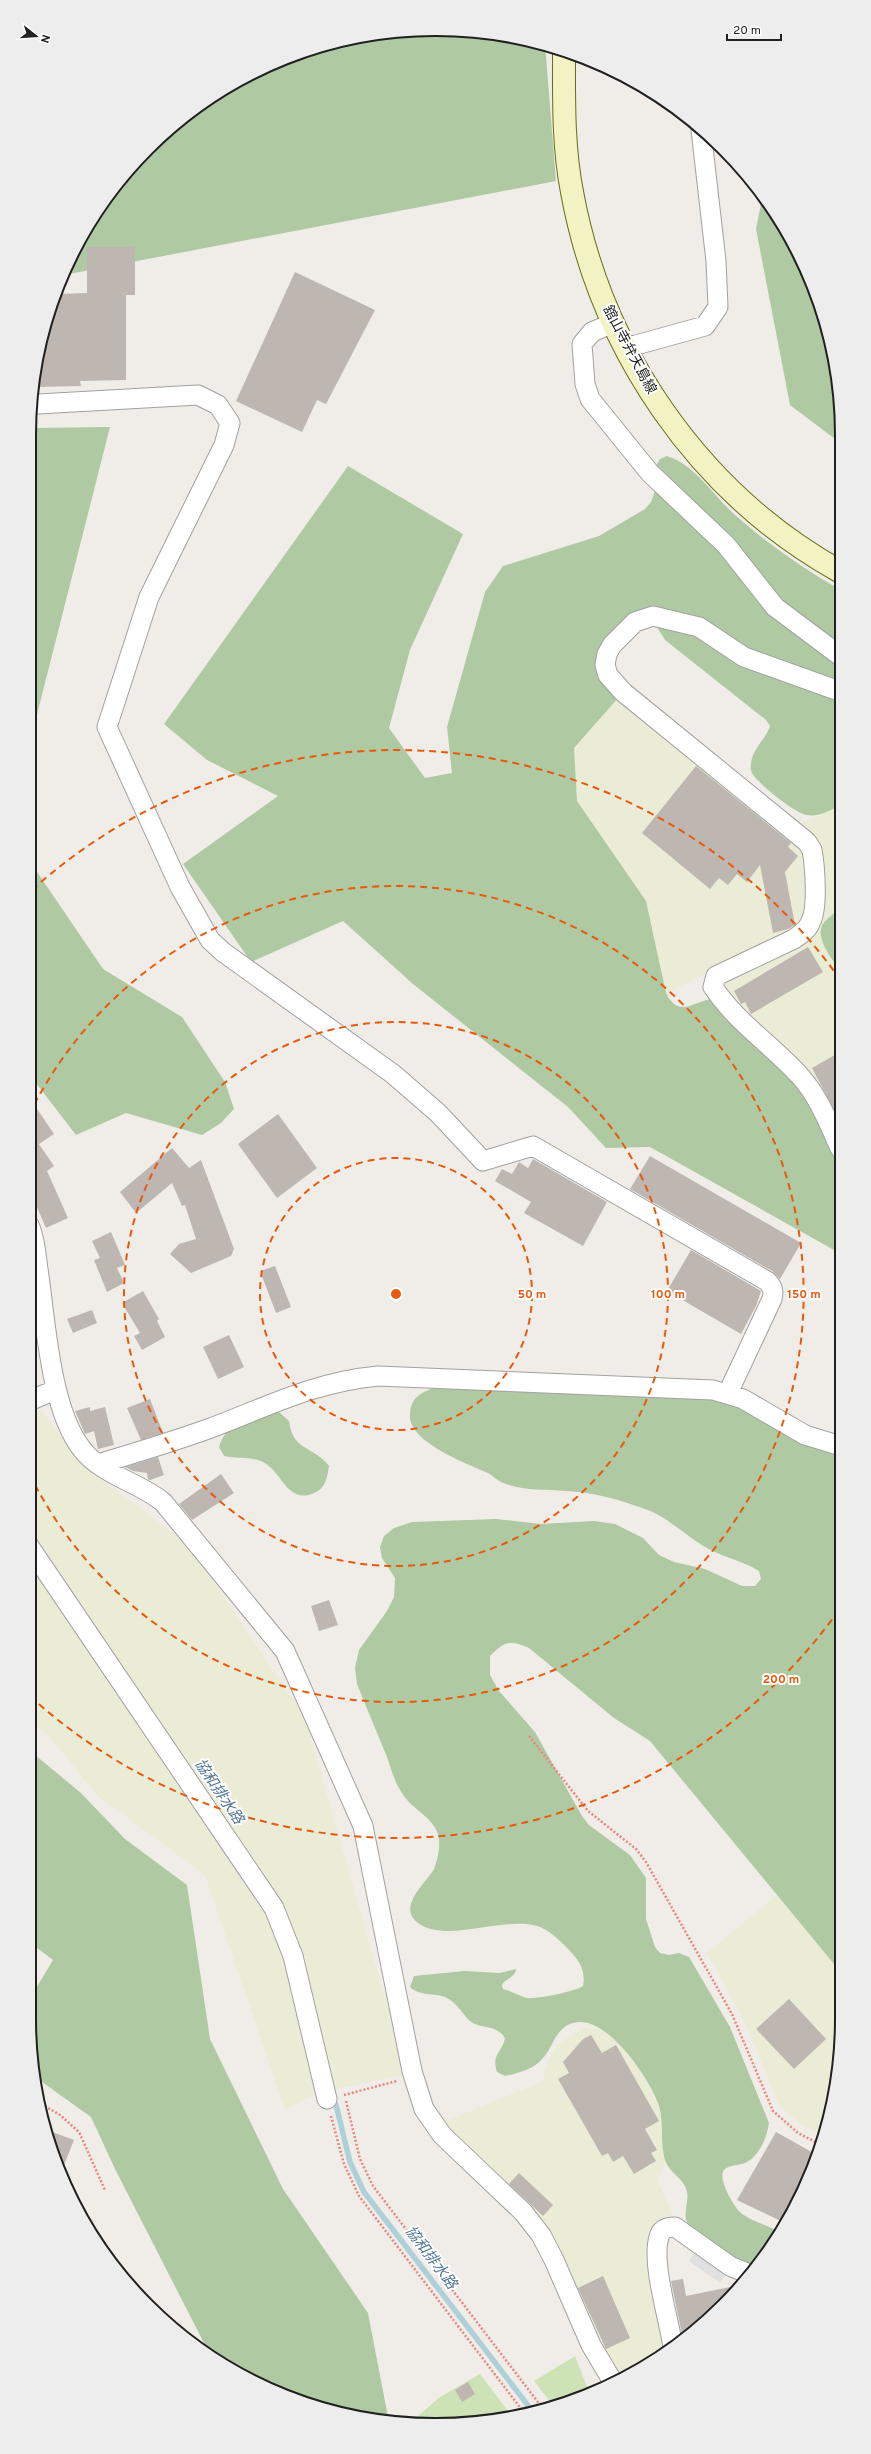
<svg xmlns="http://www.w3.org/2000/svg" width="871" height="2454" font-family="Overpass,'Noto Sans JP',sans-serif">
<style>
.farmland{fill:#ebecd6}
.grass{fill:#cde3b5}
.forest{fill:#afcaa2}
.parking{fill:#e0e0e0}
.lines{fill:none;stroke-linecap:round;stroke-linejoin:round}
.stream{stroke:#aed0d8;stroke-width:5.5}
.building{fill:#bdb6b1}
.street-casing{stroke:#a1a1a1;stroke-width:21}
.secondary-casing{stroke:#666c13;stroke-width:24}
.path{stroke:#e98680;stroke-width:2.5;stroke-dasharray:2 2;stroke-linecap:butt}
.street{stroke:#fff;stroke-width:19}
.secondary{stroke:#f2f2c3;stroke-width:22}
.ring{fill:none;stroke:#e8590c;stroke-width:2;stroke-dasharray:7 5}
.labels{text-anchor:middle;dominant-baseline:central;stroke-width:4;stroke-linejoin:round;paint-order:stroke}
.street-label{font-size:14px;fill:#202020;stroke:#fff}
.water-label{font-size:15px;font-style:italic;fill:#517696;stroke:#fff}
.rim{fill:none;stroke:#202020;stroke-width:2}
.centre{fill:#e8590c;stroke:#fff;stroke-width:2}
.ring-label{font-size:12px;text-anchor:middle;font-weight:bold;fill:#e8590c;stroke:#fff;stroke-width:4;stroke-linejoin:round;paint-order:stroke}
</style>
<rect width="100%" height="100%" fill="#f0ede8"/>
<path class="farmland" d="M619,697l188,155 -1,67 -15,15 -125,59 -20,-92 -69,-100 -3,-53z
M839,806l1,108h-7l-11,26 18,29v166l-106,-127 -14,-28 77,-36 22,-35 -23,-83z
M29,1350l10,57 46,60 104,78 116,172 102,357 -85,18 -37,18 -80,-235 -106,-78 -53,-64 -17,-9z
M777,1895l57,69 8,6v49l-14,104 -4,14 -21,-11 -24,-20 -35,-86 -37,-67z
M581,2028l20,1 14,11 24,28 20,38 6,55 -7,21 18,39 -18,5 10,125 -51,29 -59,-121 -119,-135 104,-43 2,-12 11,-23z"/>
<path class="grass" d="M575,2356l15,38 -36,13 -20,-26z
M480,2374l32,42 -50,8 -51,-2 29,-25z"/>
<path class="forest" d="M462,30l83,14 11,137 -492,94 7,-19 42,-68 54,-58 65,-46 73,-33 77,-18z
M762,199l38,57 20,49 18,77 1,60 -49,-37 -34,-176z
M110,427l-81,319 1,-318z
M667,456c27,8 45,38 66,57 32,29 68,54 106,76v217c-10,5 -20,11 -32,9 -11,-1 -50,-32 -55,-42 -1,-2 -2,-7 -1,-9 1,-15 15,-25 19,-38l-4,-6 -101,-80 -13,-21 -44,23 11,55 -45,51 3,53 69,100 20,92c12,24 24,11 44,6l9,6 64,62 33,43 24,51v84l-6,5 -184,-103 -44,1 -38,-41 -155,-123 -70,-63 -92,41 -68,-98 95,-68 -71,-36 -43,-36 184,-258 115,68 -53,116 -21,78 36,50 27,-5 -5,-46 38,-135 18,-26 96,-30 46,-27 6,-7 4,-11v-24l5,-8z
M29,860l74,109 79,48 43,65 9,27 -13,14 -19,12 -76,-22 -50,22 -47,-61z
M833,914h7v55c-8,-8 -22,-29 -19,-40 1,-7 8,-11 12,-15z
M433,1388l293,12 115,53 1,517 -8,-6 -184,-223 -36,-23 -85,-70c-19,-8 -24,-7 -39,8v19l9,16 36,41 47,84 7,9 41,30 16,23v41l9,28 5,6 9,2 10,-2 10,4 41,70 39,96c-2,14 -9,32 -22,39 -7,4 -17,2 -23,8 -7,8 10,37 17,43 10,8 28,13 39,19l-7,13 -19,24c-17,-8 -59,-29 -67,-47 -4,-9 2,-20 0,-30 -2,-13 -18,-19 -22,-32 -5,-17 -1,-37 -6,-54 -9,-27 -53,-93 -86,-83 -18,5 -19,23 -30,35 -8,11 -25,15 -38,18l-8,-4c-6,-18 5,-19 8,-34 -10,-15 -24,-8 -35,-17 -9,-8 -13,-19 -25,-24 -11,-4 -26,-1 -35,-10l4,-11 50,-5 36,2 16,-4c0,8 -11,10 -14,16l1,4c8,2 16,7 24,9 11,1 46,-6 56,-12 3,-16 -4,-26 -15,-37 -9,-9 -18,-19 -31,-23 -34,-10 -91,18 -119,-3 -22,-16 9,-41 16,-54 4,-10 7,-25 4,-35 -6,-18 -27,-25 -36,-41 -7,-10 -11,-24 -15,-36 -10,-24 -20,-48 -30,-73l-2,-16 4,-18 28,-39 7,-14 1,-19 -13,-20 -2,-11 4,-11 10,-8 18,-6 84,-3 45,5 53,-3 21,3 28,14 16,17 15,7 31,7 37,17h13l6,-7 -2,-8c-14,-9 -29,-12 -44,-19 -25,-11 -44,-34 -70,-43 -25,-9 -52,-17 -79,-18 -22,-2 -42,0 -63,-8 -5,-2 -10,-7 -15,-10 -20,-9 -81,-31 -78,-59 1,-16 9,-20 23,-26z
M267,1412h12l10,9c4,31 24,24 40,45 -2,12 -3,22 -15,27 -27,12 -32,-22 -51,-31 -11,-6 -27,-3 -39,-6l-5,-9c7,-24 26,-26 48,-35z
M29,1750l52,43 44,46 62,46 23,154 73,150 85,124 21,109 -59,-11 -74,-28 -54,-33 4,-3 -91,-178 -24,-52 -56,-40 -6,-77 24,-40 -24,-18z"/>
<path class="parking" d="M696,2250l31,22 -7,11 -31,-22z"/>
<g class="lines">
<path class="stream" d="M29,1532l7,11
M336,2105l14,57 14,30 169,220"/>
</g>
<path class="building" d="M87,247h48v48h-9v85l-46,1 1,5 -46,1 8,-56 13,-37 31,-1z
M295,272l80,38 -49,94 -9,-4 -15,32 -66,-31z
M696,766l95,77 -3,4 10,9 -13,16 10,53 -7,4 -15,4 -13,-68 -13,17 -10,-8 -9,11 -9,-7 -9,11 -68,-56z
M808,947l15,25 -72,42 -6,-12 -4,2 -7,-13z
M840,1052v69l-28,-53z
M29,1097l25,37 -15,10 15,22 -7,5 21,47 -22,10 -17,-39z
M278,1114l39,54 -40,30 -39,-54z
M172,1148l17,20 12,-8 33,89 -3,7 -40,17 -21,-19 9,-10 17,-5 -11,-34 -3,1 -10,-23 -36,30 -16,-21z
M650,1156l151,87 -21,36 -8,-8 -142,-82z
M533,1159l74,43 -24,44 -59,-33 7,-11 -36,-21 7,-12 10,5 7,-12 9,6z
M111,1232l14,33 -8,3 7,15 -17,9 -13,-32 6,-2 -8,-17z
M691,1250l70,41 -5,15 -15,28 -74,-43z
M275,1266l16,41 -15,6 -16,-42z
M143,1291l16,28 -2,2 8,16 -23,13 -8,-14 6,-3 -18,-30z
M92,1310l5,13 -24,10 -6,-14z
M229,1335l15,32 -26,12 -15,-32z
M150,1399l13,34 -22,7 -14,-32z
M90,1407v4l15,-4 9,38 -16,4 -4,-18 -9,3 -10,-23z
M158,1457l6,18 -14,5 -2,-1 -1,-6 -14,-2 -8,-4z
M221,1474l13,19 -42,27 -13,-16z
M329,1600l9,25 -19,6 -8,-25z
M789,1999l37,40 -32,30 -38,-40z
M591,2035l11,18 14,-8 43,76 -14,8 12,21 -6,3 5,8 -22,13 -11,-18 -10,6 -5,-9 -6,3 -44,-77 11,-6 -6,-11 20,-23z
M47,2130l27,10 -14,35v-1z
M776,2132l41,23 -6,19 -26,49 -48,-23z
M519,2173l34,32 -10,11 -34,-32z
M603,2276l27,62 -24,11 -28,-61z
M683,2279l3,17 54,-11 -17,21 -40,33 -12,-58z
M468,2382l7,12 -13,8 -7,-12z"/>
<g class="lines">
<g class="street-casing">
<path id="street" d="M613,323l-21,9 -10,12 3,40 5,15 60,74 76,72 49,62 64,48
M625,348l80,-22 13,-19 -2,-46 -15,-131
M33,402l5,2 160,-9 20,10 12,18 -6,22 -75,152 -42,130 73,160 30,53 13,12 170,122 45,39 45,48 50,-15 234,135c6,6 7,10 5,18l-44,94
M839,691l-95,-34 -45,-30 -46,-11 -18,6 -23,23 -5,9 -2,11 3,10 15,17 184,150 5,8c3,16 6,57 -1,71 -3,9 -10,13 -17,18l-78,37 -3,11c24,36 59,58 87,89 19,21 29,48 40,72
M29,1225c6,12 7,30 9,44 8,52 12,150 50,187 22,21 53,28 75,46l122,149 78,175 49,245 12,38 18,26 81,77 18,23 13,25 37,85 22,37
M29,1401l26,-11
M98,1464c37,-11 74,-22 110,-35 59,-22 106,-47 170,-53l335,14 30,9 62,36 36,11
M29,1546l245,362 19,48 34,143
M673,2347c-4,-28 -22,-84 -14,-110 2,-8 8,-10 16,-10l55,39 19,8"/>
</g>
<g class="secondary-casing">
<path id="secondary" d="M564,52c0,47 -1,94 8,140 29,158 126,300 267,379"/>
</g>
<path class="path" d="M529,1736l59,75 48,38 10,13 86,152 41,97 25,22 23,12
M344,2095l53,-14
M346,2101l14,58 13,27 171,224
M38,2102l22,13 19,17 26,58
M331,2116l13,48 15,32 166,218"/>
<use href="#street" class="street"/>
<use href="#secondary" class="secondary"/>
</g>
<g class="ring">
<circle cx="396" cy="1294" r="136"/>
<circle cx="396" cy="1294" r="272"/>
<path d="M29 1115A408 408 0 1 1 29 1473"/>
<path d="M839 1610A544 544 0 0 1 32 1698M32 890A544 544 0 0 1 839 978"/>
</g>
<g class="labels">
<g class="street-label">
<text transform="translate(629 350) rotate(62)">舘山寺弁天島線</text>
</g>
<g class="water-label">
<text transform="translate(218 1792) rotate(56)">協和排水路</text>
<text transform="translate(430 2258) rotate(53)">協和排水路</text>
</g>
</g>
<path d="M0 0H871V2454H0ZM435 36H436A399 399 0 0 1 835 435V2019A399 399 0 0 1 436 2418H435A399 399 0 0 1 36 2019V435A399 399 0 0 1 435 36Z" fill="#ededed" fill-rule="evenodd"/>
<path class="rim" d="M435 36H436A399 399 0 0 1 835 435V2019A399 399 0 0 1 436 2418H435A399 399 0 0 1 36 2019V435A399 399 0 0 1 435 36Z"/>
<circle cx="396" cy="1294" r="6" class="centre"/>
<g class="ring-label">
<text x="532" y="1298">50 m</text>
<text x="668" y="1298">100 m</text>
<text x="804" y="1298">150 m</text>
<text x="781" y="1683">200 m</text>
</g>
<g transform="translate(36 36) rotate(107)" stroke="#ffffff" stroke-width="3" paint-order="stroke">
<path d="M0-3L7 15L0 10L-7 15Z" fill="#202020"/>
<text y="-6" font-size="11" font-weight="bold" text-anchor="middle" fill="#202020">N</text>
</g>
<path d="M727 34v6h54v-6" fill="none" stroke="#202020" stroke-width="2"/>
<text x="733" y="34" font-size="12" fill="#202020" stroke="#ffffff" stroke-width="3" paint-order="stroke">20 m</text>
</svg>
